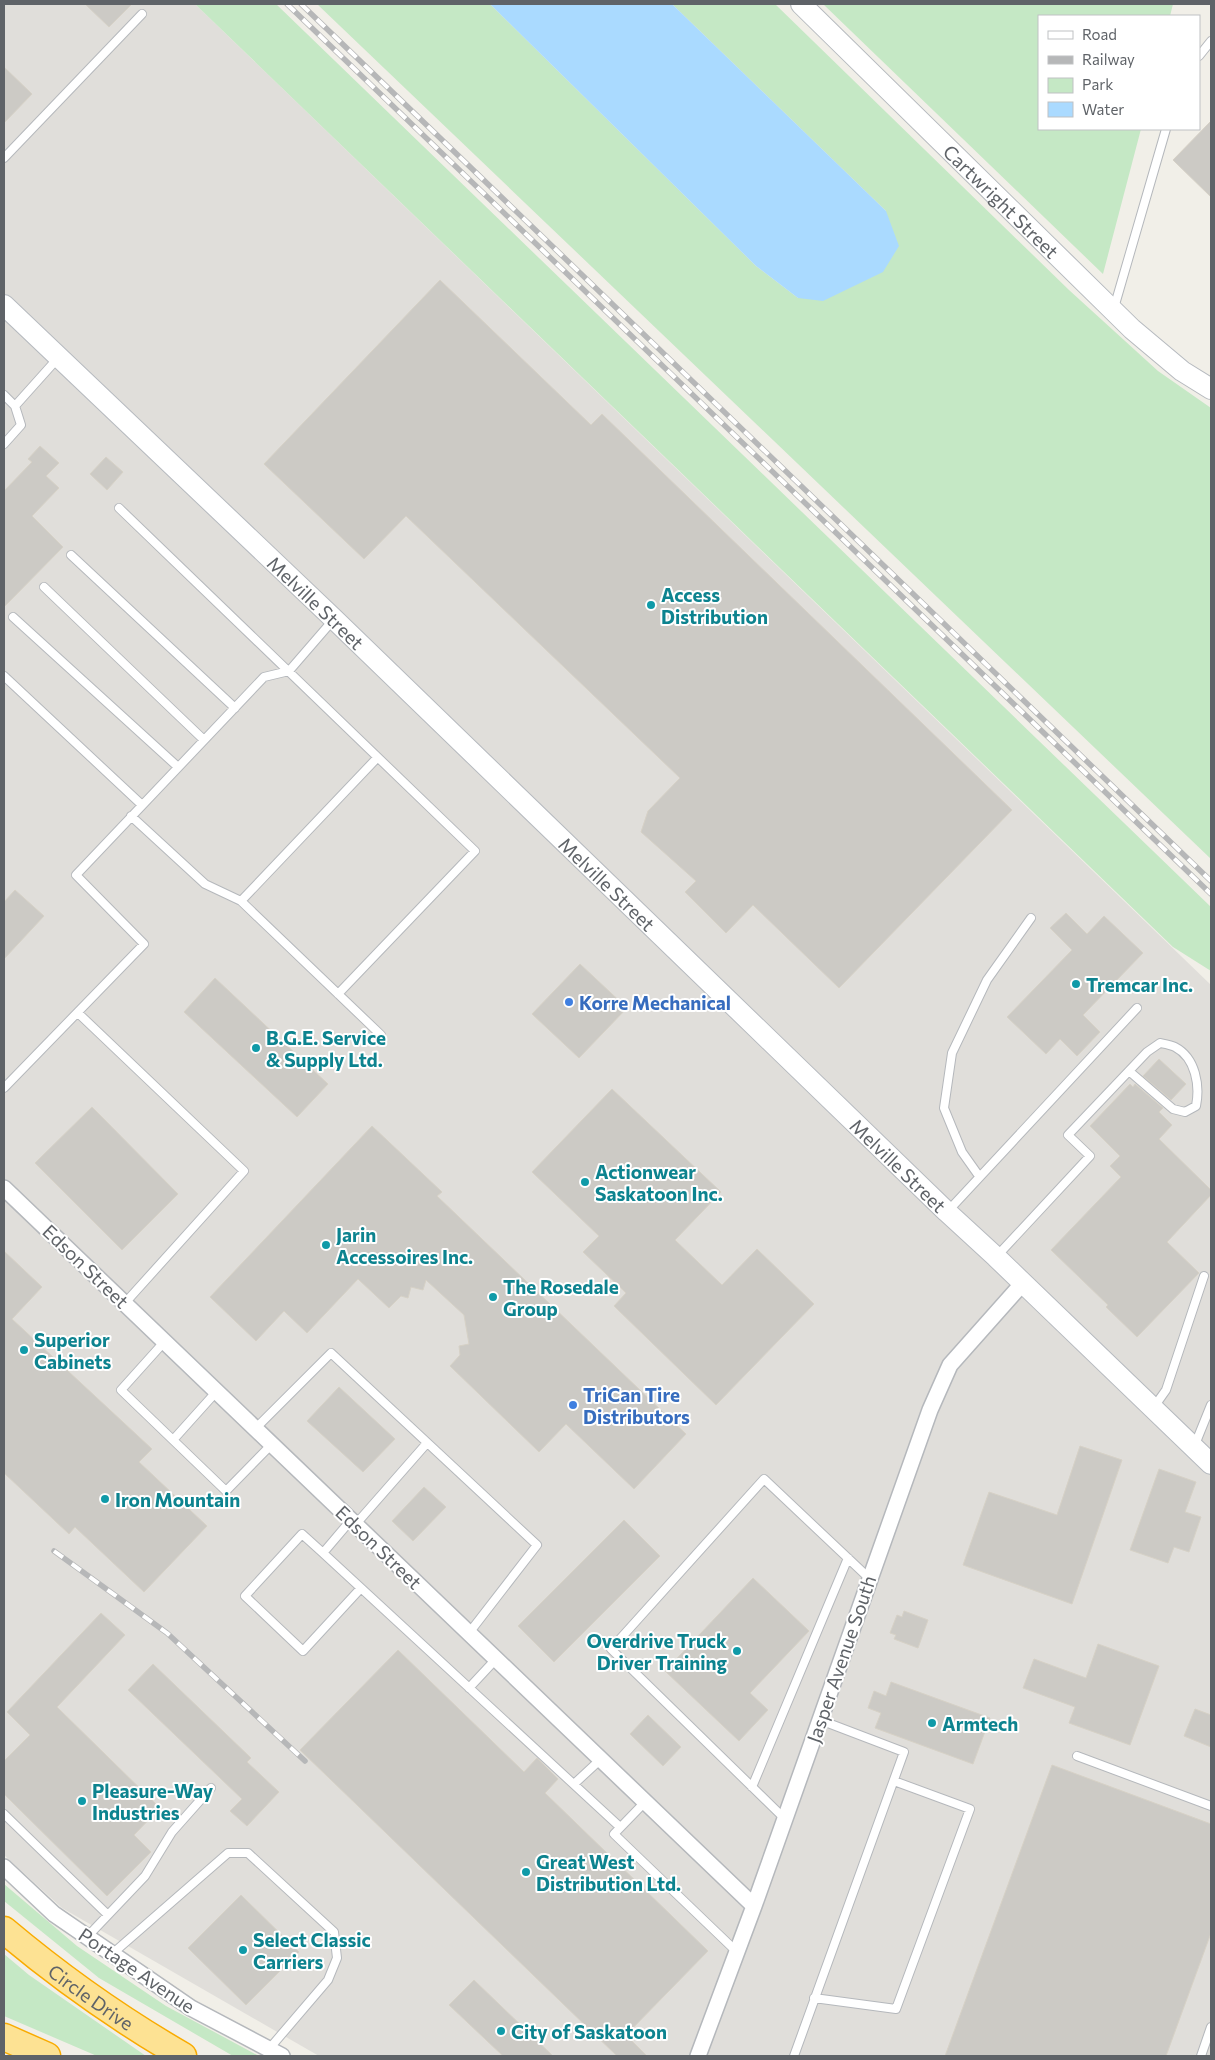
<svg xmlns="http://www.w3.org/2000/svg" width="1215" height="2060" font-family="Commissioner,sans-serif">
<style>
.industrial{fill:#e0deda}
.green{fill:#c5e8c5}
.water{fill:#aadaff}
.building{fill:#cccac5;stroke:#d6d1c6}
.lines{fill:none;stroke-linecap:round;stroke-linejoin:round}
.lane-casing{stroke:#b5b8bc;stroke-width:10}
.street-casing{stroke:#b5b8bc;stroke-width:18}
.secondary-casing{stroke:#b6babf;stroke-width:22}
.highway-casing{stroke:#f9ab00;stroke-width:29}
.lane{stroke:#fff;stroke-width:8}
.street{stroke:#fff;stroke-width:15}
.secondary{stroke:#fff;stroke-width:20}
.highway{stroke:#fde293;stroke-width:26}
.rail-casing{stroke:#b6b7b8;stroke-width:5.5}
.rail{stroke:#fff;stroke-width:4;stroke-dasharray:11;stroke-linecap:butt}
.culture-dot{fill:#0f9aa8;stroke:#fff;stroke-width:2}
.shop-dot{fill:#3f7fe0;stroke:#fff;stroke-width:2}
.labels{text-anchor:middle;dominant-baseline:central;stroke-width:4;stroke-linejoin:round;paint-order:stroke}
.street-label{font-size:19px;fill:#5f6368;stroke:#fff}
.culture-label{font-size:19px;font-weight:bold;fill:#0d838f;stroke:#fff;text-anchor:start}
.shop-label{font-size:19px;font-weight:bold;fill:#366cbe;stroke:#fff;text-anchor:start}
</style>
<rect width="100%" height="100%" fill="#f1efe8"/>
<path class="industrial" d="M4,4h191l1016,981v1071h-892l-257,-148 -58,-53z"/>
<path class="green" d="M195,4h81l935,903v64l-38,-24z
M317,4h173l266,262 42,32 88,-87 -214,-207h103l294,286 89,81 53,37v451z
M823,4h350l-3,12h-131v113h102l-38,145z
M4,1884l73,62 89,60 93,50h-26l-134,-78 -95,-77z
M4,1954l25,21 117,81h-49l-93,-40z"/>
<path class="water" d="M490,4h182l214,207 13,35 -16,26 -60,29 -25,-3 -42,-32z"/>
<path class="building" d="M85,4h47l-23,23z
M4,67l28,27 -28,29z
M1211,121v76l-38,-37z
M440,280l151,145 11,-11 410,396 -173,178 -86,-83 -27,28 -41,-41 11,-11 -55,-49 7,-21 32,-33 -274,-262 -42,43 -100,-95z
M40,446l19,17 -13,13 13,12 -27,28 31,31 -59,60v-116l28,-29 -4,-3z
M106,457l17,15 -16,18 -17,-16z
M15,890l29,26 -40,43v-57z
M1066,913l21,21 17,-18 39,37 -60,62 17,17 -23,24 -17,-17 -14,15 -39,-37 65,-67 -22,-22z
M580,964l47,44 -48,50 -47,-44z
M215,978l113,106 -31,33 -113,-105z
M1159,1059l27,25 -15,16 -28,-24z
M1130,1084l3,3 2,-3 28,24 -4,4 13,13 -13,14 52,51v5l-44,47 32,31 -62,64 -31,-30 2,-2 -57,-55 70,-73 -11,-11 10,-10 -30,-30z
M612,1089l109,103 -46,48 47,45 35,-36 57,55 -98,101 -102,-99 12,-13 -43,-41 16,-16 -67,-64z
M92,1107l86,87 -56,56 -87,-87z
M372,1126l70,66 -5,4 249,238 -52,55 -68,-65 -27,28 -89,-86 10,-11 -1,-9 10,-2 -5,-29 -38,-35 -3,10 -12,-3 -3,11 -7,-2 -12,12 -31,-29 -51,54 -23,-22 -28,30 -46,-44z
M4,1251l38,36 -30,32 140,130 -13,13 68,64 -63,66 -69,-65 -6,7 -65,-61z
M339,1387l56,52 -32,33 -56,-51z
M1080,1446l42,14 -50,144 -109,-39 26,-73 68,23z
M1159,1469l37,13 -11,30 16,5 -12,35 -15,-5 -6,16 -38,-13z
M424,1487l22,20 -33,34 -21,-20z
M624,1520l36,36 -106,106 -36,-36z
M753,1578l56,53 -59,62 18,17 -29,31 -74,-70z
M904,1611l24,9 -10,28 -24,-9 2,-4 -6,-2 7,-18 5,2z
M101,1613l24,22 -68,72 103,101 -26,27 17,17 -44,44 -103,-102v-33l26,-26 -23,-23z
M1098,1644l61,22 -29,79 -61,-22 6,-16 -52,-19 11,-29 52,19z
M398,1650l126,122 13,-14 21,21 -13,14 163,158 -82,84 21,21h-30l-317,-306z
M153,1664l98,94 -4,4 32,30 -32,34 -17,-15 12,-12 -114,-109z
M891,1682l99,36 -17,46 -98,-36 6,-15 -13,-5 6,-17 12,5z
M1195,1709l16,6v32l-27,-11z
M648,1715l33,32 -18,19 -33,-32z
M1052,1765l159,59v109l-45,123h-221z
M241,1895l58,57 -53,53 -58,-57z
M474,1980l79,76h-50l-54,-51z"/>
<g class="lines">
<g class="lane-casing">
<path id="lane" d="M1199,56l12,-15
M4,158l138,-144
M1114,308l52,-179
M4,395l11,11
M4,444l17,-19 -6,-19 43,-48
M119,508l356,343 -137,143
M71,555l164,153
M44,587l160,153
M13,617l165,150
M4,676l138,129
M377,758l-136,143 140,134
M131,816l74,68 36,17
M78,1013l166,158 -119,132
M4,1088l140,-144 -68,-69 188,-198 25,-6 45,-52
M979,1176l-17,-24 -18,-44 8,-55 35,-73 44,-62
M948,1211l189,-203
M996,1257l94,-101 -22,-21 79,-83 13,-9c5,1 11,2 15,4 21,11 25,39 21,59l-11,6 -12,-3 -44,-38
M165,1341l-44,49 105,101 46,-47
M1154,1407l12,-17 38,-114
M256,1428l75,-75 206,192 -68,88
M173,1440l44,-49
M1194,1447l17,-42
M351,1520l-28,33 297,274
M356,1524l71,-81
M323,1553l-21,-19 -57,62 58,55 58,-63
M469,1688l27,-29
M1077,1756l134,50
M574,1784l27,-25
M752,1787l96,-229
M645,1802l-31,32 123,118
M4,1814l104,101
M785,1819l-174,-170 153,-170 106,100
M87,1937l58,-61 27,-44 39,-44
M112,1954l116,-101h20l86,79 3,26 -9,22 -59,69
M814,1998l82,11 74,-200 -76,-28
M794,2056l110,-304 -84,-32
M1201,2056l10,-29"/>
</g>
<g class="street-casing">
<path id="street" d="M4,1188l750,718
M4,1867l50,47 137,94 91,48
M698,2056l56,-150 176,-496 20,-45 72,-81"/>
</g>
<g class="secondary-casing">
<g id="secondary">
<path id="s1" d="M801,4l331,325 50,42 29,18"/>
<path id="s2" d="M4,305l330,314 613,593 49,45 215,207"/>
</g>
</g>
<g class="highway-casing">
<g id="highway">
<path id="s3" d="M4,1930c57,48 115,89 179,126"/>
<path d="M4,2037l43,19"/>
</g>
</g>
<use href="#lane" class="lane"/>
<use href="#street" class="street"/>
<use href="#secondary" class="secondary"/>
<use href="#highway" class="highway"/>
<g class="rail-casing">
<path id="rail" d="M287,4l924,890
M301,4l910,877
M54,1551l113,82 138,128"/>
</g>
<use href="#rail" class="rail"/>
</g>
<g class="culture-dot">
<circle cx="651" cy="605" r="5"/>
<circle cx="1076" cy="984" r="5"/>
<circle cx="256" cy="1048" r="5"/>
<circle cx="585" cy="1182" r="5"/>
<circle cx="326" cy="1245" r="5"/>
<circle cx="493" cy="1297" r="5"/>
<circle cx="24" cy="1350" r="5"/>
<circle cx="105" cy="1499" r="5"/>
<circle cx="737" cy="1651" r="5"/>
<circle cx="932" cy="1723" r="5"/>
<circle cx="82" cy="1801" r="5"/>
<circle cx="526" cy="1872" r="5"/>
<circle cx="243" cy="1950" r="5"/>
<circle cx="501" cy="2031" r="5"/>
</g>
<g class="shop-dot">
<circle cx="569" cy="1002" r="5"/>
<circle cx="573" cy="1405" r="5"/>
</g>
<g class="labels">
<g class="street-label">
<text stroke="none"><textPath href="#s1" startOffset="281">Cartwright Street</textPath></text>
<text stroke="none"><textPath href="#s2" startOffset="431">Melville Street</textPath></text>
<text stroke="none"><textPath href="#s2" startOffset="836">Melville Street</textPath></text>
<text stroke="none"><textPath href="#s2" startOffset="1241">Melville Street</textPath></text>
<text transform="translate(86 1266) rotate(44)">Edson Street</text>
<text transform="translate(379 1547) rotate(44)">Edson Street</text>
<text transform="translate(841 1659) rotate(-71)">Jasper Avenue South</text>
<text transform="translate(137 1970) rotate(34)">Portage Avenue</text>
<text stroke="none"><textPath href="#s3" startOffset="110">Circle Drive</textPath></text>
</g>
<g class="culture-label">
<text x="661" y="594">Access<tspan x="661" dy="22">Distribution</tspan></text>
<text x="1086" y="984">Tremcar Inc.</text>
<text x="266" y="1037">B.G.E. Service<tspan x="266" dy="22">&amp; Supply Ltd.</tspan></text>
<text x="595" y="1171">Actionwear<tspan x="595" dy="22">Saskatoon Inc.</tspan></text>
<text x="336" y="1234">Jarin<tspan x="336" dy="22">Accessoires Inc.</tspan></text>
<text x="503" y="1286">The Rosedale<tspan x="503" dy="22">Group</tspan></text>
<text x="34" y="1339">Superior<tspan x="34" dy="22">Cabinets</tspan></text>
<text x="115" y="1499">Iron Mountain</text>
<text x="727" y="1640" text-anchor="end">Overdrive Truck<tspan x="727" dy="22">Driver Training</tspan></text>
<text x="942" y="1723">Armtech</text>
<text x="92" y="1790">Pleasure-Way<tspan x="92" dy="22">Industries</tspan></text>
<text x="536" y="1861">Great West<tspan x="536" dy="22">Distribution Ltd.</tspan></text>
<text x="253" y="1939">Select Classic<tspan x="253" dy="22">Carriers</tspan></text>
<text x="511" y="2031">City of Saskatoon</text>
</g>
<g class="shop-label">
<text x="579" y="1002">Korre Mechanical</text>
<text x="583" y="1394">TriCan Tire<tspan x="583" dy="22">Distributors</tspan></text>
</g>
</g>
<rect width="1215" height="2060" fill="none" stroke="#5f6368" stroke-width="10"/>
<rect x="1038" y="15" width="162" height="115" fill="#ffffff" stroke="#bfc1c3"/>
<rect x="1048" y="31" width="25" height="8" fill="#ffffff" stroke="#bfc1c3"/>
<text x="1082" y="40" font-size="15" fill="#5f6368">Road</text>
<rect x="1048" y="56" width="25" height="8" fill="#b6b7b8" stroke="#bfc1c3"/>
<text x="1082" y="65" font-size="15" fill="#5f6368">Railway</text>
<rect x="1048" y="78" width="25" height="15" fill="#c5e8c5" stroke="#bfc1c3"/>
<text x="1082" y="90" font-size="15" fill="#5f6368">Park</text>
<rect x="1048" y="102" width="25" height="15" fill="#aadaff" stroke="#bfc1c3"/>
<text x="1082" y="115" font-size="15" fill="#5f6368">Water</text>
</svg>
